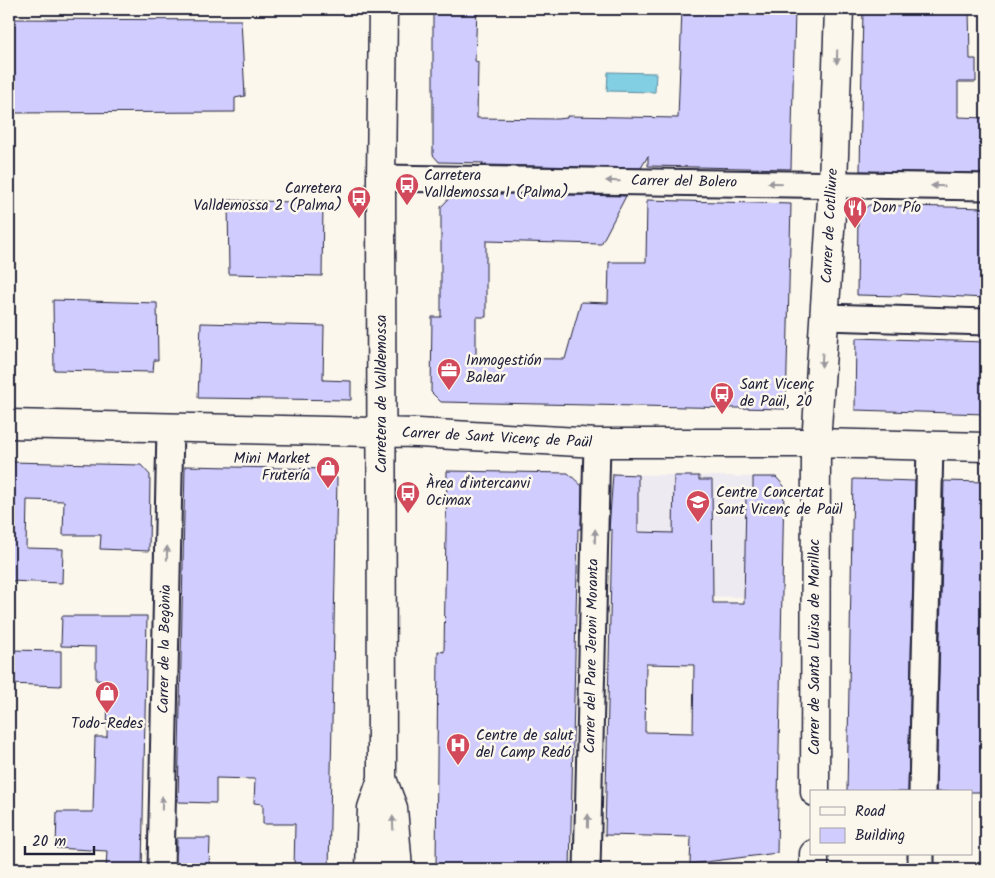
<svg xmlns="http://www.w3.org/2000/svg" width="995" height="878" font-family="Kalam,sans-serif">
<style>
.built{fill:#eeeaf1}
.water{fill:#82cee2;stroke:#5c899f}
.building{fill:#d1ccfe;stroke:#22223b;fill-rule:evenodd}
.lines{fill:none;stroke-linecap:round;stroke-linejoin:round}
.street-casing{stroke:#22223b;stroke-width:29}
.secondary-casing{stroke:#22223b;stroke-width:31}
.street{stroke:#fbf7ec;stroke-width:25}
.secondary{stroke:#fbf7ec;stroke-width:28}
.oneway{fill:#99979c}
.labels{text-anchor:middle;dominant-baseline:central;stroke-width:5;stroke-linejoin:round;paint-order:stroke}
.poi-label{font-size:15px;fill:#22223b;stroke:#fbf7ec;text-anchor:start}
.street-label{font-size:15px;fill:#22223b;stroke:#fbf7ec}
</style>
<rect width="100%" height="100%" fill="#fbf7ec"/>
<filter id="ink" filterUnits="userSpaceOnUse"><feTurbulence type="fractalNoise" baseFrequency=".02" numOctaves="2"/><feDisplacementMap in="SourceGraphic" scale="10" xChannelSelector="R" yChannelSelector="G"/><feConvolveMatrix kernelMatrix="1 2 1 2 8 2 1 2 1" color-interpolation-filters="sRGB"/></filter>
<g filter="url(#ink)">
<path class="built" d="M613,474l163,3 8,9 -2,112 -86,-2v-34l-85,-2z"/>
<path class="water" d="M608,72l48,1 -1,19 -48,-1z"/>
<path class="building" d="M433,9h44l-2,52 3,1 -1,56 80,1 10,-1v-2l111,2 4,-109h113l-4,160 -143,-3v-10l-7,12 -159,-3 2,-2 -45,-1 -6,-7z
M863,9h106l1,50h6v23h-18v35l28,1v55l-126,-2z
M9,19l232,1 4,76 -10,2v14l-226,1z
M454,193l172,3 -25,48 -115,-3v76h-10v41l89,1 16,-57 27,1 1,-41h37l1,-62 144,4 -5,205 -345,-7 -10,-10 1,-75h9v-110z
M228,200l95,3 -1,73 -93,-2z
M869,205l117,3v90l-85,-4v2l-44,-1 1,-80z
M53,300l104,3 1,57h-4l-1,12 -99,-2z
M201,323l123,3 -1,54 28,1v19l-153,-2z
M856,338l130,4v72l-131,-4z
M9,462l132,3 9,10 -1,76 -49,-2 1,-14h-38l1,-34 -37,-1 -1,48 37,1 -1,34 -53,-2z
M185,466l143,3 9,9 -8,391h-35l1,-45h-32v-20l-9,-1 1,-24 -39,-1v25l-38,-1z
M447,471l121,2 14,13 -1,43h-3l-8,340 -134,-1 2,-217 6,1z
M613,474l25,1v57l35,1 1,-57h25v4h13l1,123h31l2,-106 7,-1v-19h23l8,9 -7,367 -87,11 1,-27 -86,-2 7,-305h-3zM646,664l48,1 -1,68 -48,-1z
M853,479l62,2 -7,311h-61z
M944,481l42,1v310h-50z
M62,616h85l-5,253h-36l1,-18 -51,-3 1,-36h36l2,-75h12l1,-56 -12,-1v-33l-35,-1z
M9,650l52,1v35l-52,-2z
M177,838h33l-1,31h-33z"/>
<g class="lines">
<g class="street-casing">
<path id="street" d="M381,178l605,9
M825,317l161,5
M922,792l8,-346
M161,869l9,-441
M587,869l10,-426
M921,869v-15"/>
</g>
<g class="secondary-casing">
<path id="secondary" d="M383,9l-2,169 1,601 11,29 5,61
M9,424l409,9 179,10h219l170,4
M815,792l1,-349 17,-259 6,-175
M370,869l2,-61 10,-29
M814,869v-15"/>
</g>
<use href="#street" class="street"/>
<use href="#secondary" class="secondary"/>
</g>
<defs><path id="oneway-solid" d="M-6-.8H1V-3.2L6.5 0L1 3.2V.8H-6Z" transform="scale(1.25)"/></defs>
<g class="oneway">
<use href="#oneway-solid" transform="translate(837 57) rotate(92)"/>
<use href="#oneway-solid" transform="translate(613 181) rotate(-179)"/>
<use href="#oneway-solid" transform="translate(775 183) rotate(-179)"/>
<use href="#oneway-solid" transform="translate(938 186) rotate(-179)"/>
<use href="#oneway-solid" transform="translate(822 360) rotate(94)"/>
<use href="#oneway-solid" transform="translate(595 536) rotate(-89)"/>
<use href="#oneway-solid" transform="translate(167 553) rotate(-89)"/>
<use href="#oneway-solid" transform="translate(162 803) rotate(-89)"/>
<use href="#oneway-solid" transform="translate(588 821) rotate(-89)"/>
<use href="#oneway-solid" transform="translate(393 823) rotate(-92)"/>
</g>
</g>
<defs>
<g id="bus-pin" transform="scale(1.25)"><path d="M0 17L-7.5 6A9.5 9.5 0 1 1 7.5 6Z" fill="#d1495b" stroke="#fbf7ec"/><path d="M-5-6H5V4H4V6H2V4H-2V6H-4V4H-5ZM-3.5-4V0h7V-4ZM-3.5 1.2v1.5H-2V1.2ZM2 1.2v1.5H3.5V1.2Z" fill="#fff"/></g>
<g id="restaurant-pin" transform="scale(1.25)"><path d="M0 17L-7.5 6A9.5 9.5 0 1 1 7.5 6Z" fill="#d1495b" stroke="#fbf7ec"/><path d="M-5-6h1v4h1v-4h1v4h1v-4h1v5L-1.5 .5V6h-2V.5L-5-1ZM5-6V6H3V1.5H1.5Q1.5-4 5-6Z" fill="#fff"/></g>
<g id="office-pin" transform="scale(1.25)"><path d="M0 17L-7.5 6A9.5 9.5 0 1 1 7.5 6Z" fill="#d1495b" stroke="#fbf7ec"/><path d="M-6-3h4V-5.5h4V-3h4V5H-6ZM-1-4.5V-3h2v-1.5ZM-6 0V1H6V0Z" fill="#fff"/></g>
<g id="shop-pin" transform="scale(1.25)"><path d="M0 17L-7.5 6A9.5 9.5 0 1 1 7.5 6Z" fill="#d1495b" stroke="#fbf7ec"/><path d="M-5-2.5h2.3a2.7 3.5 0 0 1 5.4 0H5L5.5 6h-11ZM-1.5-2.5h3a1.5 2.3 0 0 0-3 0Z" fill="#fff"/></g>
<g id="school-pin" transform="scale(1.25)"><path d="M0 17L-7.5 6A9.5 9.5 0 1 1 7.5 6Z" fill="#d1495b" stroke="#fbf7ec"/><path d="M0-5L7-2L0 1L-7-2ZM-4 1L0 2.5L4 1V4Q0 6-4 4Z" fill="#fff"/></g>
<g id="hospital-pin" transform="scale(1.25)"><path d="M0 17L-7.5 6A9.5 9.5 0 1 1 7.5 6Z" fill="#d1495b" stroke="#fbf7ec"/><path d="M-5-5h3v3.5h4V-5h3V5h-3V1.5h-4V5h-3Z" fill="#fff"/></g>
</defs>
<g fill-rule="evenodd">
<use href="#bus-pin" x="407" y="185"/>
<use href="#bus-pin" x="359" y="198"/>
<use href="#restaurant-pin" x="855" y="208"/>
<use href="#office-pin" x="449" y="370"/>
<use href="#bus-pin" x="722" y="394"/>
<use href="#shop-pin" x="328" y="468"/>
<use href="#bus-pin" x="408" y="493"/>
<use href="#school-pin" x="698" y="502"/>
<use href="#shop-pin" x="107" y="693"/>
<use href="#hospital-pin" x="458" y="745"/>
</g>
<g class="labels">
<g class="poi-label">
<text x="424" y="176">Carretera<tspan x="424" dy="17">Valldemossa 1 (Palma)</tspan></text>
<text x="342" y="189" text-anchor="end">Carretera<tspan x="342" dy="17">Valldemossa 2 (Palma)</tspan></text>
<text x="872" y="208">Don Pío</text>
<text x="466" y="361">Inmogestión<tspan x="466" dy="17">Balear</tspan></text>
<text x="740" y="385">Sant Vicenç<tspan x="740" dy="17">de Paül, 20</tspan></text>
<text x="310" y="459" text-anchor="end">Mini Market<tspan x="310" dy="17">Frutería</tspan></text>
<text x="426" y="484">Àrea d'intercanvi<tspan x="426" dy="17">Ocimax</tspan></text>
<text x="716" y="493">Centre Concertat<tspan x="716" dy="17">Sant Vicenç de Paül</tspan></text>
<text x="107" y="724" text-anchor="middle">Todo-Redes</text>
<text x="476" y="736">Centre de salut<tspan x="476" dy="17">del Camp Redó</tspan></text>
</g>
<g class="street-label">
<text transform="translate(684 182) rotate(1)">Carrer del Bolero</text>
<text transform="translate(830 226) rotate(-87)">Carrer de Cotlliure</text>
<text transform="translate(382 394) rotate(-90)">Carretera de Valldemossa</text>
<text transform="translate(497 438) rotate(3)">Carrer de Sant Vicenç de Paül</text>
<text transform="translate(815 647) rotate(-90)">Carrer de Santa Lluïsa de Marillac</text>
<text transform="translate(165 649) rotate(-89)">Carrer de la Begònia</text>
<text transform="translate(592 656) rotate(-89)">Carrer del Pare Jeroni Moranta</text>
</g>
</g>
<rect width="995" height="878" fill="none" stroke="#fbf7ec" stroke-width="30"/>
<rect x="15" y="15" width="965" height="848" fill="none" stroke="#22223b" stroke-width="2" filter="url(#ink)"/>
<rect x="810" y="790" width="162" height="65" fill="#fbf7ec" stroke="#a4a2a5"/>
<rect x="820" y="807" width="25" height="8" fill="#fbf7ec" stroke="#a4a2a5"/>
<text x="855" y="816" font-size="15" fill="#22223b">Road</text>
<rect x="820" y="828" width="25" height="15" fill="#d1ccfe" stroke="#a4a2a5"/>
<text x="855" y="840" font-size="15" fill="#22223b">Building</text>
<path d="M25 846v8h69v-8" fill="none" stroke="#22223b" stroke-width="2.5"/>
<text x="32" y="846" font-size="15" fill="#22223b" stroke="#fbf7ec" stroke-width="4" paint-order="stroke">20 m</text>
</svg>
